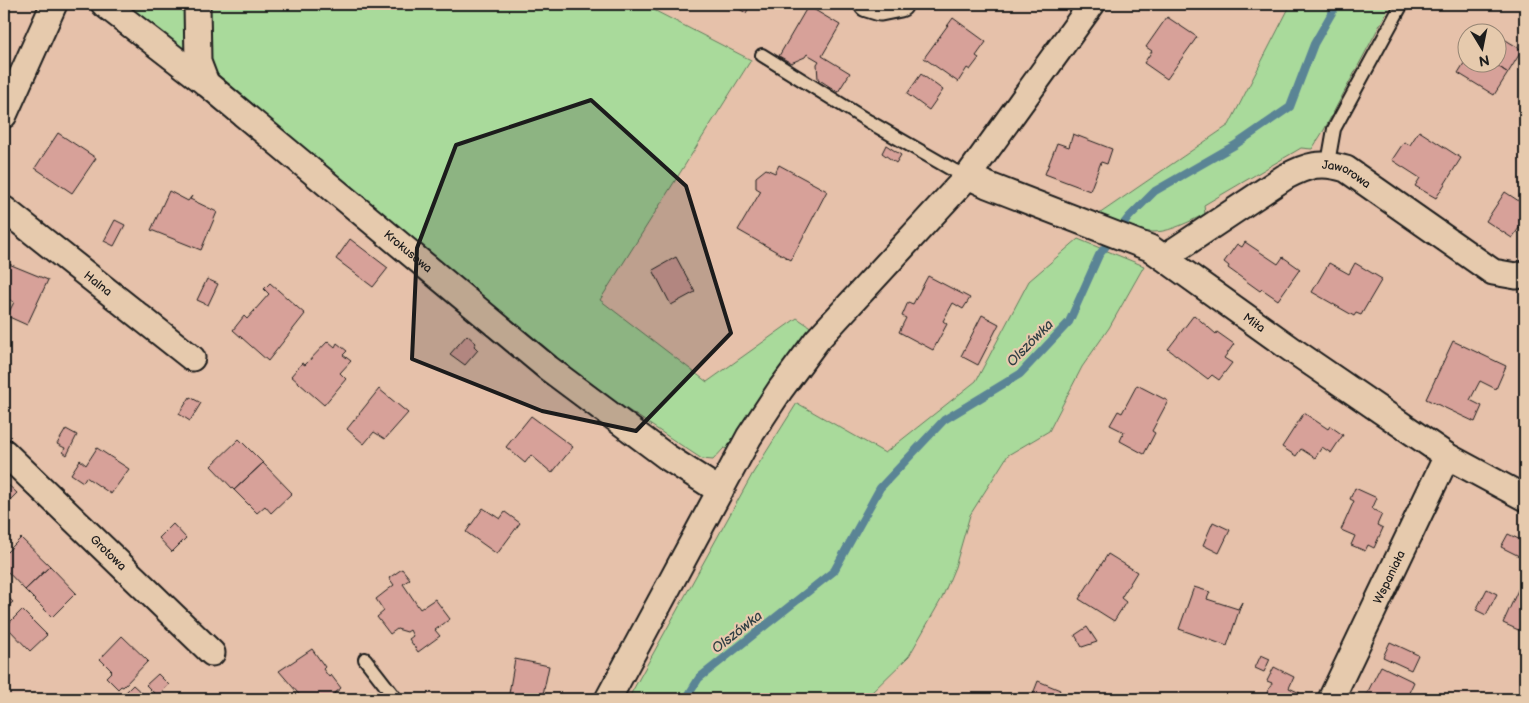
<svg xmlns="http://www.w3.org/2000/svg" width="1529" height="703" font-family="'Balsamiq Sans',sans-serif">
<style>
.green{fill:#a9da9b;stroke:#627b5c}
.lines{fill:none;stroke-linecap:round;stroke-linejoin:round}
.stream{stroke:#5a8495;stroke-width:8}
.building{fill:#d7a199;stroke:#1c1c1c}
.service-casing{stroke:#1c1c1c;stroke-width:16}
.minor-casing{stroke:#1c1c1c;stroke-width:29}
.service{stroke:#e6caad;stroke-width:12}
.minor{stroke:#e6caad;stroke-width:25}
.marked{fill:#1c1c1c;fill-opacity:0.2;stroke:#1c1c1c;stroke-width:4;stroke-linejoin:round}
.labels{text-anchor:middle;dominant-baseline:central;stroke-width:4.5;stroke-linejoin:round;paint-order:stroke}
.street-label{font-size:12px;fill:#1c1c1c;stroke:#e6caad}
.water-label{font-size:14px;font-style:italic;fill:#313f44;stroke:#e6caad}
</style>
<rect width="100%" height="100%" fill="#e6c1aa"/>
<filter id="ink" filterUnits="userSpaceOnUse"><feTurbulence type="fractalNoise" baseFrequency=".02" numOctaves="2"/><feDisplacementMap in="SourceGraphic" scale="10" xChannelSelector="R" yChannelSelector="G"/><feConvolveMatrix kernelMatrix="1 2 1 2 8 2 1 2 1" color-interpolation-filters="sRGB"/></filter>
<g filter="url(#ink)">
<path class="green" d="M114,4h76l-1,42 -5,8z
M205,4h437l109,56 -151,240 107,82 90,-64 18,12 -84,120 -7,-2 -11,12 -11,-1 -149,-99 -344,-290z
M1291,4h100l-67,126 -12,19 -11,-1 -97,57 1,9c-50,25 -56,23 -106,0l130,-89z
M1078,239l66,27 -35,62 -27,39 -33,64 -41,24 -38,60 -15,52 -13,31 -33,58 -41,40 -7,3h-233l125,-226 44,-70 88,50 91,-72 53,-100z"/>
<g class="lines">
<path class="stream" d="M686,699l13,-21 135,-107 46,-83 64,-68 76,-46 49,-52 30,-67 30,-38 26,-26 80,-46 55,-38 24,-63 23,-40"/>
</g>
<path class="building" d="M726,4h25l-5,9 -15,-9 -1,2z
M808,6l32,19 -18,31 28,17 -12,19 -20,-13 -1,-15 2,-3 -12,-7 -2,3 -14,6 -12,-7z
M1167,17l30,20 -30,42 -23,-16 8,-12 -6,-4z
M953,18l33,24 -10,14 3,2 -9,12 -3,-2 -9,14 -34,-24z
M1496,34l26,16 -14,23 -16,-11h4z
M1466,60v2h26l16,11 -14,22 -36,-22z
M921,74l22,16 -14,20 -22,-16z
M1419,131l42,27 -25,40 -21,-12 5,-8 -28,-18 12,-18 6,3z
M58,133l38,25 -24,35 -37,-25z
M1073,134l39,15 -5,15 -6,-2 -11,29 -45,-17 12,-31 12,4z
M886,145l15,10 -5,8 -14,-10z
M779,165l48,26 -36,69 -53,-30 23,-39 -5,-3v-11l10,-8 9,4z
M169,191l19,10 4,-5 -2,3 27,13 -16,38 -50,-20z
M1505,192l20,13v27l-6,-4 -7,10 -26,-17z
M115,220l10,5 -11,21 -10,-5z
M350,239l38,29 -15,19 -37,-28z
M1245,242l33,22 5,-7 17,12 -22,31 -16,-11 -2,2 -32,-23 1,-2 -5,-4 13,-18 5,3z
M676,257l19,35 -24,13 -18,-35z
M4,262l44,18 -21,45 -20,-9 7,-14 -10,-5z
M1329,263l20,11 6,-11 27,16 -21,36 -5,-2 -2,3 -42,-24z
M928,276l42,22 -7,11 -10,-6 -10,18 4,3 -14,26 -34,-18 7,-14 -4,-2 6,-14 5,2z
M207,279l11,5 -10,21 -11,-5z
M270,283l35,31 -37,47 -35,-31 11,-14 3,3 22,-25 -5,-5z
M982,315l17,9 -21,41 -17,-9z
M1194,315l22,19 1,-2 17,12 -10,14 8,5 -13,17 -7,-5 -4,4 -40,-30z
M467,335l9,8 -2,3 4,4 -13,15 -15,-11z
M328,341l7,6 2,-4 10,8 -4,4 8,6 -11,12 6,6 -22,26 -33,-29 11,-13 3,2z
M1453,341l53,25 -10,23 -16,-8 -10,19 12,6 -7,16 -49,-23z
M1137,385l31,16 -16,30 3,2 -11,21 -24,-13 4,-9 -14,-7 8,-14 4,2z
M379,389l29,24 -23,26 -11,-7 -10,12 -17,-15z
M190,397l11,6 -11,18 -11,-7z
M1304,413l24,16 2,-3 13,9 -12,18 -9,-6 -7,11 -14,-9 -5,7 -14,-9z
M531,416l42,31 -21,26 -21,-18 -6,8 -19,-16z
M66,429l11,6 -10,20 -4,-3 2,-4 -8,-4z
M239,439l24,24 -29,27 -23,-24z
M97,448l32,21 -18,25 -25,-17 -3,5 -12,-8 9,-14 6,5z
M263,463l29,30 -21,20 -6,-7 -8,7 -23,-23z
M4,481l13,12 -8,8 -5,-5z
M1355,488l22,10 -5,11 10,5 -5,11 6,3 -9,20 -6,-3 -3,6 -14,-6 4,-9 -14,-6 13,-29 -4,-2z
M483,508l17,11 5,-7 15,11 -23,31 -31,-22z
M1213,522l17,8 -11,23 -16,-8z
M173,524l13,14 -14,14 -13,-14z
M1508,534l17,8 -2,16 -22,-11z
M21,538l29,28 -25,24 -21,-22v-13z
M1108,554l29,18 -16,26 5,4 -12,19 -35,-22z
M50,566l26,27 -24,24 -27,-27z
M402,569l8,10 -7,5 17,25 15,-10 15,20 -15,11 5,6 -22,16 -9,-13 4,-3 -3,-6 -3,2 -10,-3 -7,5 -13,-17 7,-6 -8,-12 18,-14 -5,-7z
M1522,581l3,1v51l-22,-10z
M1194,587l16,5 -3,7 31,10 4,-7 -15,44 -48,-17z
M1487,589l10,5 -11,21 -10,-5z
M4,593l9,9 -9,7z
M22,610l25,25 -17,16 -24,-25z
M1087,627l10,15 -15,5 -7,-12z
M122,636l26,25 -25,26 -2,-1 -3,3 -12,-12 6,-6 -12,-12z
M1390,642l28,13 -7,15 -28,-13z
M312,649l13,18 -2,2 6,8 2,-2 10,13 -13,11h-25l-24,-28z
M1261,655l9,4 -6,13 -9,-4z
M515,659l34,7 -7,33h-34z
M1381,666l33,16 -8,17h-42z
M1274,667l20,10 -5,11 11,5 -3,6h-33l8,-16 -5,-2z
M158,674l11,11 -12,11 -11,-11z
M1038,681l22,9 -4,9h-25z
M133,685l11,10 -4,4h-12l-5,-4z"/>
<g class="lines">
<g class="service-casing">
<path id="service" d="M762,55l106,66 85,49 15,6
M1328,163l6,-34 68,-125
M365,659l31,40"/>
</g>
<g class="minor-casing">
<g id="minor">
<path id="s1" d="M104,4l102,79 342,285 119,89 53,34"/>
<path d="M197,4l1,58 8,21"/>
<path d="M867,4l13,4 20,-4"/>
<path d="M4,115l50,-111"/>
<path id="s2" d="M968,176l19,9 163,63 141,101 156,107 78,42"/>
<path id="s3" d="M4,209l188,149"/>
<path id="s4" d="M1165,257l120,-80c23,-12 36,-16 61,-8l147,103 23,4 9,-2"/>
<path id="s5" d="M4,452l208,201"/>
<path d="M608,699l141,-262 31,-47 37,-50 151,-164 124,-172"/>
<path id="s6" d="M1331,699l116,-243"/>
</g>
</g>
<use href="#service" class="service"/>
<use href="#minor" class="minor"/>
</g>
</g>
<path class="marked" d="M591,100l95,86 45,147 -95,98 -94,-20 -130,-52 5,-111 39,-103z"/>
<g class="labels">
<g class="street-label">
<text stroke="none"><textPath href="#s4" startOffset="210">Jaworowa</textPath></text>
<text stroke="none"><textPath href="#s1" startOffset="392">Krokusowa</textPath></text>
<text stroke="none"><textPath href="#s3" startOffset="120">Halna</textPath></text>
<text stroke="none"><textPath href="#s2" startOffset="324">Miła</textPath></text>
<text stroke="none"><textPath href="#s5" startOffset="145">Grotowa</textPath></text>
<text stroke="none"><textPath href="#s6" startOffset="135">Wspaniała</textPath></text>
</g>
<g class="water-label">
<text transform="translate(1030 343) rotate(-45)">Olszówka</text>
<text transform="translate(737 632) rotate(-38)">Olszówka</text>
</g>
</g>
<rect width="1529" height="703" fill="none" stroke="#e6caad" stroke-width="20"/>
<rect x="10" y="10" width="1509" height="683" fill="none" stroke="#1c1c1c" stroke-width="2" filter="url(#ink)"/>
<g transform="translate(1482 48) rotate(170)"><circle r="24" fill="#e6caad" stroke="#958473"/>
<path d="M0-4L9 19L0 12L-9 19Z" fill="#1c1c1c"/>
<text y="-8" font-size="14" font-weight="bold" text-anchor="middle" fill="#1c1c1c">N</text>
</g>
</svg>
